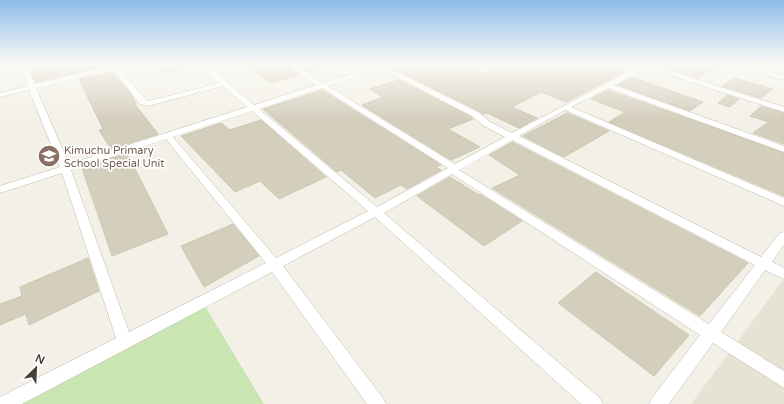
<svg xmlns="http://www.w3.org/2000/svg" width="784" height="404" font-family="'Varela Round',sans-serif">
<style>
.residential{fill:#e6e3d5}
.green{fill:#c8e5b2}
.building{fill:#d4cebd;stroke:#cec6b0}
.lines{fill:none;stroke-linecap:round;stroke-linejoin:round}
.minor-casing{stroke:#beb9aa;stroke-width:1}
.minor{fill:#fff;fill-rule:evenodd}
.labels{text-anchor:middle;dominant-baseline:central;stroke-width:3.5;stroke-linejoin:round;paint-order:stroke}
.education-label{font-size:11px;fill:#785e54;stroke:#fff;text-anchor:start}
</style>
<rect width="100%" height="100%" fill="#f3f1e7"/>
<path class="residential" d="M784,279v125h-93z"/>
<path class="green" d="M199,296l65,108h-264v-6z"/>
<path class="building" d="M67,63h40l1,2 -72,17 -5,-11z
M156,63h33v4l-23,6z
M242,63h40l17,12 -29,8z
M295,63h31v3l-19,5z
M396,63h23l10,5 14,-5h18l24,11 25,-11h39l16,6 15,-6h24l22,8 -60,31 -25,-10 -29,15 25,11 -18,10 -32,-15 -4,1 -4,-3 -89,-44z
M655,63h68l-25,15z
M112,72l19,22 5,10h-1l23,30 -47,15 -12,-19 4,-1 -24,-50z
M632,77l71,25 -13,9 -72,-26z
M735,78l38,11 -12,9 -39,-12z
M399,80l72,37 2,2 -25,10 32,18 -29,13 -89,-55 21,-8 -13,-8z
M322,90l119,75 -5,2 5,3 -34,19 -6,-4 -26,13 -34,-28 -4,2 -74,-63z
M608,90l176,63v43l-175,-74 16,-10 -34,-13z
M727,95l12,4 -9,8 -12,-4z
M761,106l23,7v31l-31,-11 16,-11 -19,-6z
M567,113l42,18 -45,26 -41,-21z
M261,120l65,57 -47,22 -19,-18 -25,11 -54,-56 40,-13 9,7z
M512,142l236,121 -48,53 -208,-128 28,-13 -31,-20z
M127,153l41,81 -56,22 -30,-88z
M450,177l29,18 1,-1 42,27 -38,25 -67,-50z
M233,224l26,32 -55,31 -23,-41z
M88,258l11,33 -70,34 -3,-11 -26,11v-21l22,-8 -2,-9z
M596,272l93,63 -35,41 -96,-73z"/>
<g class="lines">
<g class="minor-casing">
<path id="minor" d="M19,63h7l9,21 75,-18 -2,-3 8,2 19,-2 -16,5 27,32 3,1 70,-18 -22,-20h8l49,42 62,-20 -33,-22h8l32,20 52,-17 -4,-3h24l-8,4 91,45 12,10 22,11 128,-67 -1,-3h15l-2,2 132,42v5l-137,-44 -33,17 170,61v6l-176,-64 -37,19 213,91v8l-219,-96 -46,26 242,121 19,-24 4,-1v13l-12,17 12,6v11l-19,-9 -44,62 63,39v17l-71,-45 -44,61h-20l3,-6 48,-63 -248,-161 -68,39 216,185 3,6h-22l-206,-187 -92,49 100,132 3,6h-19l-95,-132 -250,132h-22v-7l116,-59 -54,-165 -62,20v-7l60,-19 -31,-77 -29,7v-4l28,-7zM381,69l91,47 12,10 21,11 -50,27 -127,-78zM113,70l27,34 8,2 75,-20 24,21 -178,57 -33,-76zM322,88l126,80 -71,39 -118,-98zM252,111l116,100 -92,47 -103,-121zM166,139l100,124 -137,69 -58,-162zM512,140l243,125 -46,59 -250,-154z
M727,63h12l45,13v4z"/>
</g>
<use href="#minor" class="minor"/>
</g>
<linearGradient id="sky" x2="0" y2="1"><stop stop-color="#8dbcea"/><stop offset="0.53" stop-color="#faf9f4"/><stop offset="1" stop-color="#faf9f4" stop-opacity="0"/></linearGradient>
<rect width="784" height="120" fill="url(#sky)"/>
<defs>
<g id="school-disc" transform="scale(1.15)"><circle r="9.5" fill="#8d6e63" stroke="#fff"/><path d="M0-5L7-2L0 1L-7-2ZM-4 1L0 2.5L4 1V4Q0 6-4 4Z" fill="#fff"/></g>
</defs>
<g fill-rule="evenodd">
<use href="#school-disc" x="49" y="156"/>
</g>
<g class="labels">
<g class="education-label">
<text x="64" y="150">Kimuchu Primary<tspan x="64" dy="13">School Special Unit</tspan></text>
</g>
</g>
<g transform="translate(36 368) rotate(24)" stroke="#ffffff" stroke-width="3" paint-order="stroke">
<path d="M0-3L7 15L0 10L-7 15Z" fill="#454136"/>
<text y="-6" font-size="11" font-weight="bold" text-anchor="middle" fill="#454136">N</text>
</g>
</svg>
